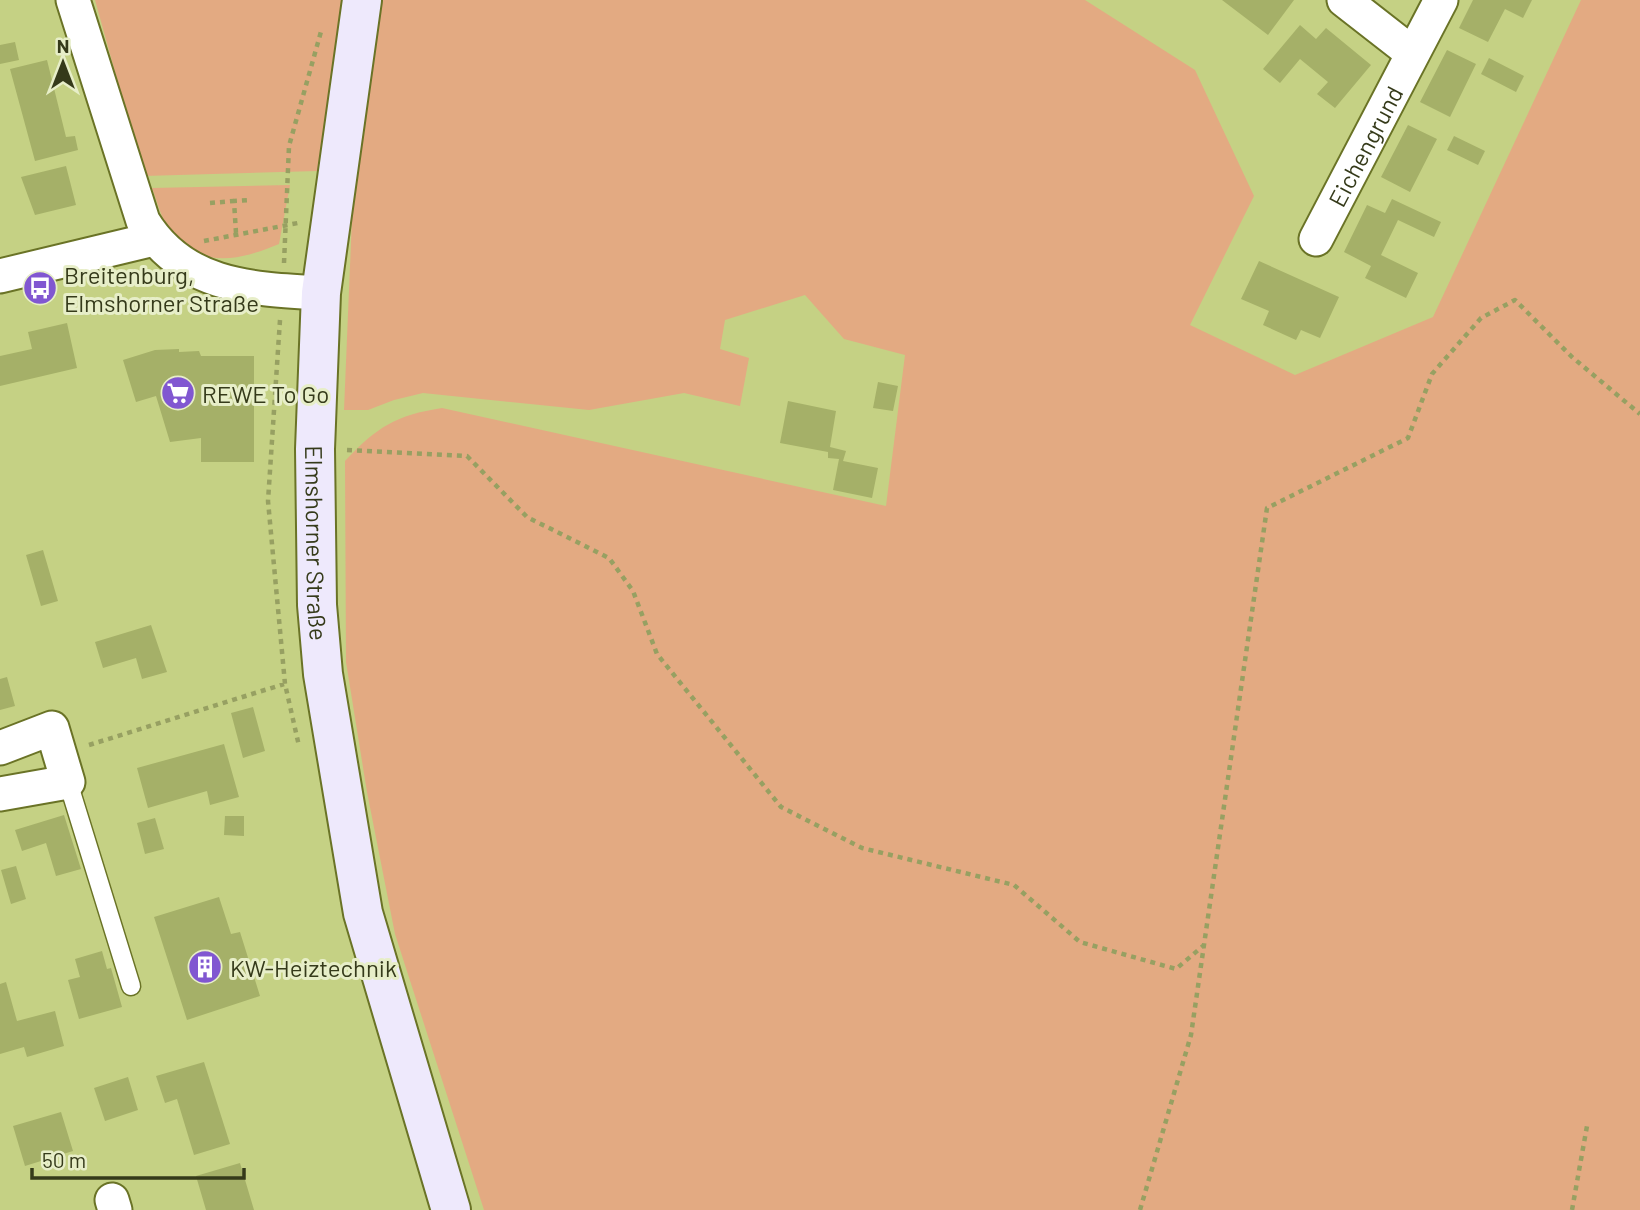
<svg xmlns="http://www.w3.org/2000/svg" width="1640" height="1210" font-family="Barlow,sans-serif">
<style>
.green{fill:#e3aa82}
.building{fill:#a5b068}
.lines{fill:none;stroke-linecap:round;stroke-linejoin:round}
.lane-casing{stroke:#6a7326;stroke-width:21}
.street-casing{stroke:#6a7326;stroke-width:37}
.secondary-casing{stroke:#6a7326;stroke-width:42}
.path{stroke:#97a062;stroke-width:4.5;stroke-dasharray:5 5;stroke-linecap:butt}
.lane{stroke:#fff;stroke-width:18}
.street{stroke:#fff;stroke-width:33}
.secondary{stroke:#eee9fc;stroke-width:38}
.labels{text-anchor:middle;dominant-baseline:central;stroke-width:6;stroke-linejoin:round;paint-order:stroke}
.street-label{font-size:24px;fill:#353a1a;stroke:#e7eec8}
.poi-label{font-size:24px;fill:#353a1a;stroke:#e7eec8;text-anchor:start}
</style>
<rect width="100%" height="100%" fill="#c5d184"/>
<path class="green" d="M95,0h990l110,70 59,126 -64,129 105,50 138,-58 148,-317h59v1210h-1156l-89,-276 -28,-142 -21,-130 -1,-201c32,-34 51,-46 97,-53l444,98 19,-151 -61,-16 -39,-44 -80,25 -5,29 29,9 -9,48 -56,-13 -95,17 -166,-17 -29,7 -26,10h-24l10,-240 -210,6z
M290,185l-11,59c-41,17 -80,26 -110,-15 -8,-11 -12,-28 -17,-41z"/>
<path class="building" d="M1222,0h72l-26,35z
M1473,0h59l-9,18 -18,-9 -17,33 -29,-14z
M1300,25l16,14 10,-11 45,37 -36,43 -18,-14 11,-12 -28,-23 -20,24 -17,-14z
M15,42l4,18 -19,4v-19z
M1447,50l29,14 -26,53 -30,-15z
M1489,58l35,18 -8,16 -35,-18z
M47,60l19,77 9,-1 3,14 -43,11 -25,-92z
M1408,125l29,14 -27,53 -29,-15z
M1454,136l31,15 -7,14 -31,-15z
M66,166l10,39 -41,10 -14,-38z
M1392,199l49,23 -7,15 -36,-17 -17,35 37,18 -12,25 -41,-20 6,-12 -27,-14 23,-47 18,8z
M1259,261l80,36 -19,41 -19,-8 -5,10 -33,-15 6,-14 -28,-12z
M67,323l10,45 -77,18v-30l32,-7 -4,-17z
M179,349v3l20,-1 2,5h53v106h-53v-24l-31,4 -14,-46 -20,6 -13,-42 32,-10z
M878,382l20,4 -5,25 -20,-3z
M788,401l48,10 -6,36 16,4 -3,10 35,7 -6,30 -39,-8 6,-31 -11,-1v-6l-48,-9z
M43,550l15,51 -17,5 -15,-51z
M151,625l16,47 -25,7 -6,-21 -33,10 -8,-26z
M7,677l8,29 -15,4v-31z
M253,707l12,44 -22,7 -12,-45z
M224,744l15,53 -29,8 -3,-14 -59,17 -11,-40z
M64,815l17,54 -25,7 -10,-33 -24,8 -7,-21z
M225,816h19v20l-20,-1z
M155,818l9,31 -19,5 -8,-31z
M16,866l10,33 -15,5 -10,-34z
M219,897l12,37 9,-2 20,64 -73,24 -33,-103z
M102,951l5,18 4,-1 11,39 -43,12 -11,-39 12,-3 -5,-18z
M6,982l11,39 38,-10 9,35 -37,11 -3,-10 -24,7v-70z
M204,1062l26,82 -36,11 -17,-56 -12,4 -9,-27z
M128,1077l10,33 -33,11 -11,-33z
M61,1112l12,39 -48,15 -12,-40z
M240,1163l14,47h-48l-10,-34z"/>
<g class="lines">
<g class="lane-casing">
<path id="lane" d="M68,782l63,204"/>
</g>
<g class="street-casing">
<g id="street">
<path d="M73,0l70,221c40,66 108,68 178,72"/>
<path d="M1344,0l68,53"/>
<path id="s1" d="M1316,239l125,-239"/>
<path d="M0,276l154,-37"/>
<path d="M0,748l52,-20 16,54 -68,12"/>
<path d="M112,1200l3,10"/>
</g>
</g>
<g class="secondary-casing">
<g id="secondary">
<path id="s2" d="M362,0l-41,293 -6,156 2,156 6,69 40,239 88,297"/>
</g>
</g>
<path class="path" d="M210,203l24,-2
M236,233l-2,-32 16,-1
M204,241l94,-18
M284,263l5,-117 33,-118
M280,320l-12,181 17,183 14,62
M347,450l120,6 60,61 82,41 24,33 24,63 124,153 81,41 152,37 66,57 96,27 27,-23
M89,745l195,-61
M1140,1210l51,-175 76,-527 141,-70 24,-64 49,-56 34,-18 57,57 68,57
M1572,1210l15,-84"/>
<use href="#lane" class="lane"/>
<use href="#street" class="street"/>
<use href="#secondary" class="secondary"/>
</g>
<defs>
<g id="bus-disc" transform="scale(1.75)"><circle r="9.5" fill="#8157d1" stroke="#e7eec8"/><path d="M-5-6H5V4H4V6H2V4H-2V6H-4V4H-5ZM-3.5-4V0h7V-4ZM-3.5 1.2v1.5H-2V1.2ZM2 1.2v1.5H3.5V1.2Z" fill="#fff"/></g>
<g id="supermarket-disc" transform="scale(1.75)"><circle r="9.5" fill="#8157d1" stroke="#e7eec8"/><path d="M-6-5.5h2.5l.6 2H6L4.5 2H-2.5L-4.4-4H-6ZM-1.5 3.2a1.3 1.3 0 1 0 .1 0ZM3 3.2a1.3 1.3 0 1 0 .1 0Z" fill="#fff"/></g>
<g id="building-disc" transform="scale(1.75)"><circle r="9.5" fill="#8157d1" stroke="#e7eec8"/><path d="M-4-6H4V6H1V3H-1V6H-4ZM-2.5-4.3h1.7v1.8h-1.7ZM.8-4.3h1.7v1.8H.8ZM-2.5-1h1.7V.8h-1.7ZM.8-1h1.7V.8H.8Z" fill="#fff"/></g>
</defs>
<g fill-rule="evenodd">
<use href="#bus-disc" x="40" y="288"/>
<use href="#supermarket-disc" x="178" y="393"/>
<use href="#building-disc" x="205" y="967"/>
</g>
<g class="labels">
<g class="street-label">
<text stroke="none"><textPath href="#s1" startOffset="105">Eichengrund</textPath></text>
<text stroke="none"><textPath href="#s2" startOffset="546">Elmshorner Straße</textPath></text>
</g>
<g class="poi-label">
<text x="64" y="274">Breitenburg,<tspan x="64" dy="28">Elmshorner Straße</tspan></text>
<text x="202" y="393">REWE To Go</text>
<text x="230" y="967">KW-Heiztechnik</text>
</g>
</g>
<g transform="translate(63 63)" stroke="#e7eec8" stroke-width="5" paint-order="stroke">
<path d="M0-5L12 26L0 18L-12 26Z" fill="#353a1a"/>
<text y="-10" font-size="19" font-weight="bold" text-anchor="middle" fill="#353a1a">N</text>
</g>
<path d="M32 1168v10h212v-10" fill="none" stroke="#353a1a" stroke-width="3.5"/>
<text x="42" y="1168" font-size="21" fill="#353a1a" stroke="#e7eec8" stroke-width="5" paint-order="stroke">50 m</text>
</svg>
